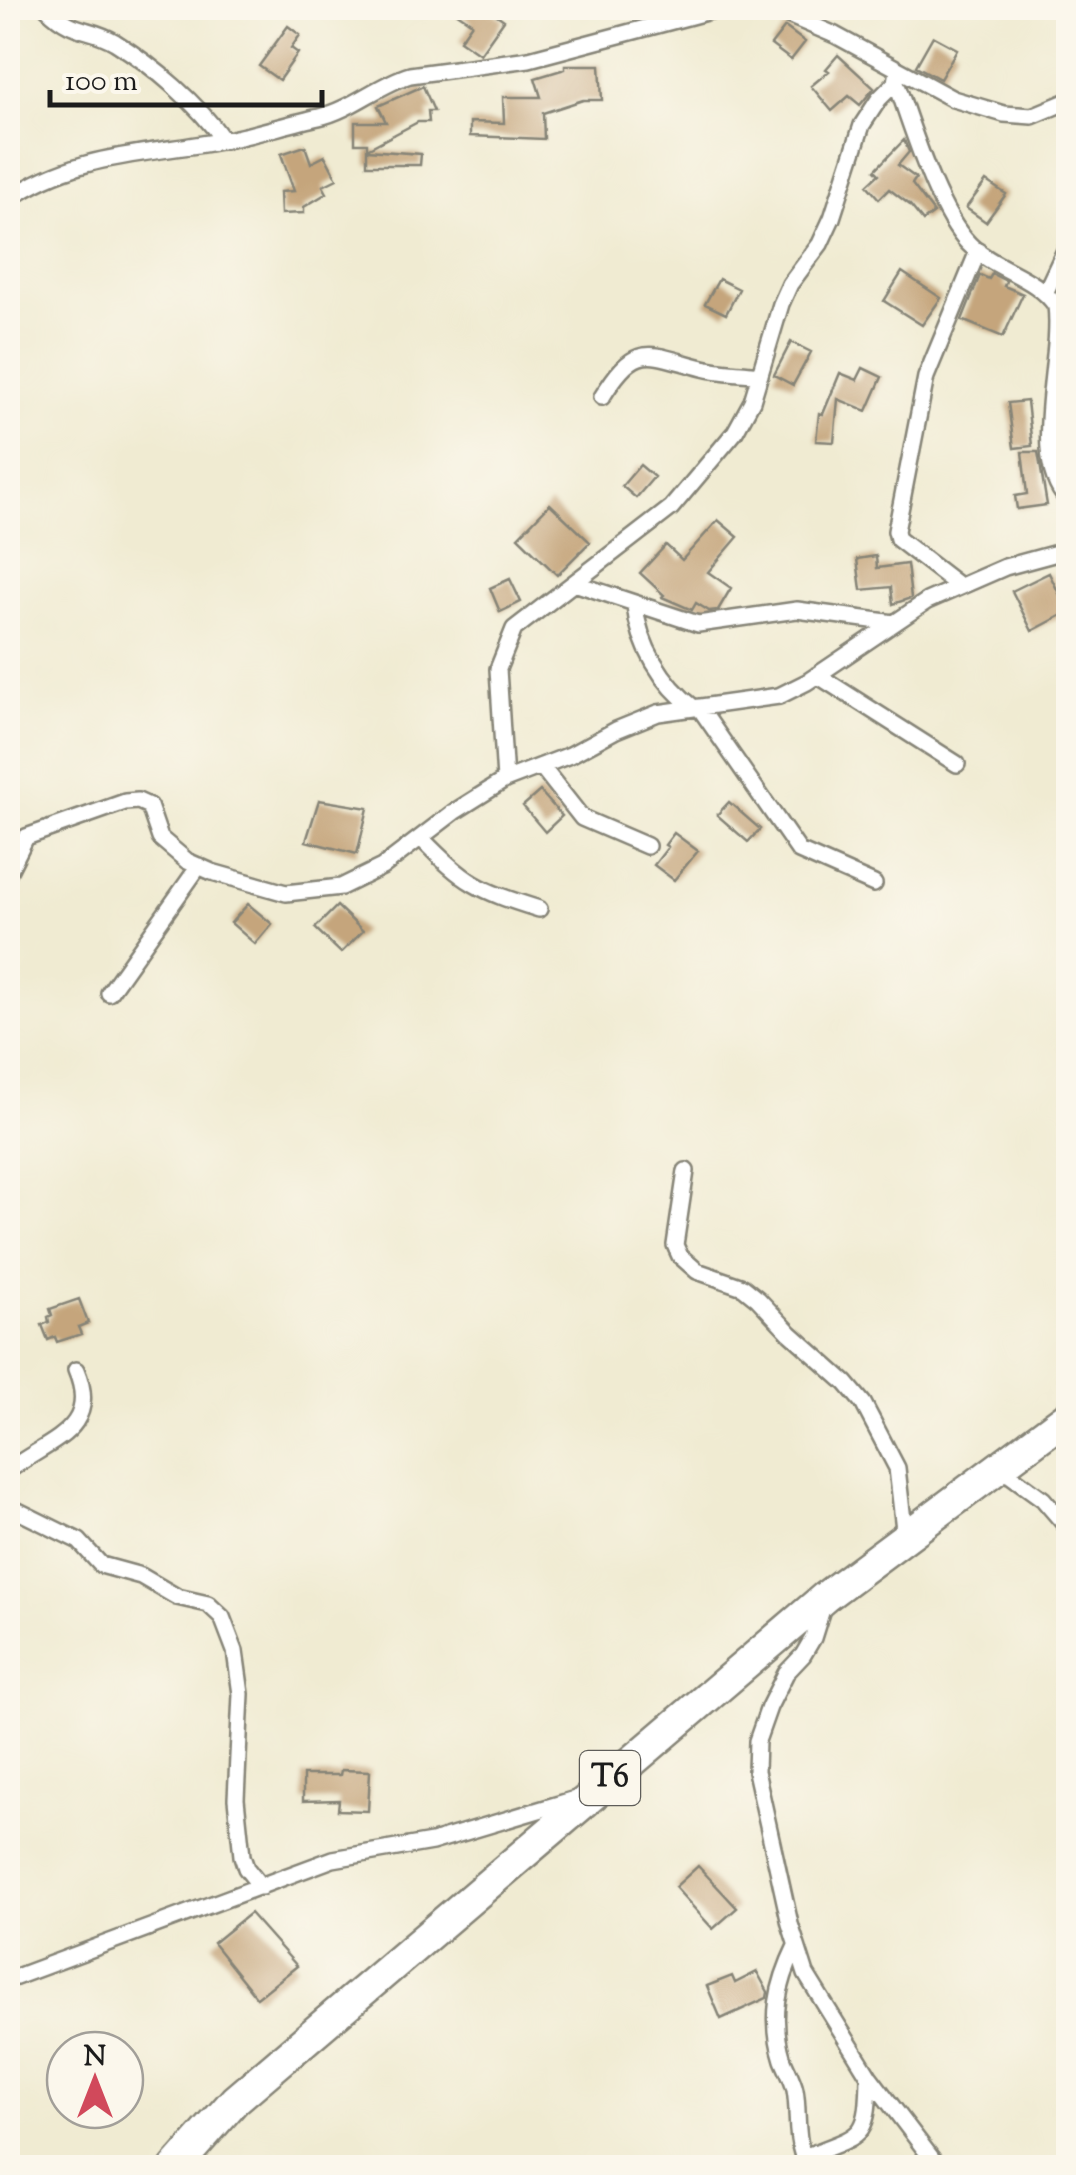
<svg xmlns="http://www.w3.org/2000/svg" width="1076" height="2175" font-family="'Sorts Mill Goudy',serif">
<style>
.building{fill:#c5a57c}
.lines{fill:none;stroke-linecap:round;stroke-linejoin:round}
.street-casing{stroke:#868477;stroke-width:20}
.highway-casing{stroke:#868477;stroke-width:35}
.street{stroke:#fff;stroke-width:15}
.highway{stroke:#fff;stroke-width:30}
.labels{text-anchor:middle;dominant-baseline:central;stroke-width:9;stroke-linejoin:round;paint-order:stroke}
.shield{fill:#fbf7ec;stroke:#5f5e5a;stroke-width:2.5}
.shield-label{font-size:32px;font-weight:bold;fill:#1c1c1c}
</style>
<rect width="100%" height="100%" fill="#fbf7ec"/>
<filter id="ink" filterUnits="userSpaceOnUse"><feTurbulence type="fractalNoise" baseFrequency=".01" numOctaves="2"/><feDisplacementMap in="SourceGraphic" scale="20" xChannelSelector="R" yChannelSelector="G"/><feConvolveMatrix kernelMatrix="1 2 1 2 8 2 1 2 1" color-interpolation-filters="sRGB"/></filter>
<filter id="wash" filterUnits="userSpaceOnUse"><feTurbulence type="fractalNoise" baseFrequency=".0048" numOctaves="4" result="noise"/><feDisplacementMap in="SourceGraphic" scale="40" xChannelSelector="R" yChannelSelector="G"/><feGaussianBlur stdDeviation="2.25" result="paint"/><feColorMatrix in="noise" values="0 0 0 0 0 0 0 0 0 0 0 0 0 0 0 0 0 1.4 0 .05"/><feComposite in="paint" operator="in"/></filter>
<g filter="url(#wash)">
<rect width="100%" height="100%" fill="#f0ebd2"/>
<g id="blocks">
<path class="building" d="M450,8h37l17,12 -24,34 -20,-14 12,-17z
M288,26l12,9 -9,13 7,5 -19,27 -20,-14z
M785,27l20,15 -14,18 -20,-15z
M933,36l24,13 -17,30 -24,-13z
M838,55l36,33 -14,17 -11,-9 -17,15 -21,-25 18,-15 -3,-2z
M565,65h35l2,35h-19l-40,13 1,26 -74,-3v-14l34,1 -1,-26h38l-6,-19 30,-9z
M423,86l11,25h-6l1,11h-11l-51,27v-6h-12v-21h31l-8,-16z
M904,140l5,12 -11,13 18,13 -4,6 22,29 -11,8 -13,-16 -21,-16 -10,10 -12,-14 12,-11 -4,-4z
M305,146l6,17 14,-7 12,23 -14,7 4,7 -23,14v6l-23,1 -1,-22 14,-1 -13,-37z
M367,150l54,4 -1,11h-53z
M986,181l20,13 -20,28 -20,-14z
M902,272l39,26 -19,27 -38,-24z
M992,274l14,7 -2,5 19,8 -20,43 -41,-17 18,-45 9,4z
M719,279l20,10 -13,25 -21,-10z
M791,342l20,10 -18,33 -19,-10z
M863,368l19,9 -15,34 -29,-12 -4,43 -18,-1 3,-28 4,1 17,-41 17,7z
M1027,401l5,45 -18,2 -6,-45z
M1022,452h16l9,53 -30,4 -2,-13 12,-2z
M640,465l14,12 -18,21 -14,-12z
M550,504l40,38 -33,33 -39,-38z
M718,520l20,17 -30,35 23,16 -13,22 -9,1 -13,-8 -4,7 -30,-13 2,-2 -24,-22 26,-28 16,15z
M876,556l1,12 30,-4 4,34 -18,6 -2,-17 -30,3 -4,-31z
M1049,573l19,39 -36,19 -20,-40z
M510,579l11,23 -21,10 -10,-24z
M540,791l22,25 -17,16 -22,-26z
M319,800l49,8 -11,46 -51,-13z
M729,802l31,27 -12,13 -31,-27z
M674,833l24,18 -24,29 -20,-15 14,-18 -3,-2z
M248,904l24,20 -17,20 -24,-21z
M337,906l26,25 -22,22 -26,-25z
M79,1299l9,24 -10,4 3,7 -24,8 -2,-5 -7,3 -6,-15 7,-3 -1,-5 4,-2 -2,-6z
M341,1770l29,1 -2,40 -30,-1 1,-10 -36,1v-26h37z
M698,1866l39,42 -24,21 -38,-42z
M250,1913l47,53 -40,32 -44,-55z
M757,1972l11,20 -1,6 -46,21 -14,-33 25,-10 3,7z"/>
</g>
</g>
<g filter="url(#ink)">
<use href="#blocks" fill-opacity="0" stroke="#868477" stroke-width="2.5"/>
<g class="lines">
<g class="street-casing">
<path id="street" d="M47,8c28,27 41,18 68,34 40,25 82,61 109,99
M631,8l46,10
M772,8l63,27 118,64 51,15 28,2 36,-15
M896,82c16,45 41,129 73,162 26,26 67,32 87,62 7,54 -28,153 12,194
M8,200c68,-47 136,-45 213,-59 33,-6 66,-17 98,-24 32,-7 60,-33 91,-42l119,-16 192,-51
M1046,291l22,-47
M602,397c35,-57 46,-43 101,-29 18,5 38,4 57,7
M1049,440l19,7
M574,583l124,41 99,-14 97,13
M959,586l-61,-47 -2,-8 30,-154 52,-126
M635,606c4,39 27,78 59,102
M817,675l140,89
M699,707l100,144 75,33
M541,766l41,52 65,28
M505,780l-7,-111 16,-40 157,-121 64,-76 17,-31 29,-97 9,-20 30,-40 12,-26 30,-93 17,-26 17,-17 2,-11
M421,838c44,46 57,52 118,71
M8,873l18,-36 99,-35 13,-1 11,5 11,32 27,23 25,11 74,21 55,-6 41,-20 72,-55 51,-32 65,-25 46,-25 42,-17 121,-17 28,-14 120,-81 78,-34 63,-17
M109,993l90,-127
M686,1171l-11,74 5,11 17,15 46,16 15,12 32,34 56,50 17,20 34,65 8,70
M999,1467l44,32 25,29
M8,1471c38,-30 94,-40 68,-101
M8,1506l71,35 22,24 40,11 36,21 31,7 14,13 13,34 6,43 -5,105 6,57 4,12 15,19
M823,1606l-10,32 -10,17 -17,18 -17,34 -12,34 -1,30 34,153 16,50 63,102 70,92
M796,1946c-19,39 -26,73 -13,114 4,10 10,20 12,30 4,21 0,42 7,63l7,2c55,-21 59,-17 60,-79
M8,1980l325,-121 99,-17 147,-44"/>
</g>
<g class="highway-casing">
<path id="highway" d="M175,2168l60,-68 590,-503 243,-181"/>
</g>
<use href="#street" class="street"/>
<use href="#highway" class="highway"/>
</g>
</g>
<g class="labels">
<rect class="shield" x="580" y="1751" width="60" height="54" rx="8"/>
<g class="shield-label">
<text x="610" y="1778">T6</text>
</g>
</g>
<rect width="1076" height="2175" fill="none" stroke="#fbf7ec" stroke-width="40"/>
<g transform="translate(95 2080)"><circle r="48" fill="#fbf7ec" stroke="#a29f99" stroke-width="2.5"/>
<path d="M0-8L18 38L0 25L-18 38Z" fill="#d1495b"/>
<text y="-15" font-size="28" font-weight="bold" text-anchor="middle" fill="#1c1c1c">N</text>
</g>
<path d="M50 90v15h272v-15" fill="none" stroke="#1c1c1c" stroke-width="5"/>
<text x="65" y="90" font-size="30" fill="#1c1c1c" stroke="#fbf7ec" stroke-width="8" paint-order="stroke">100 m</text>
</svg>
